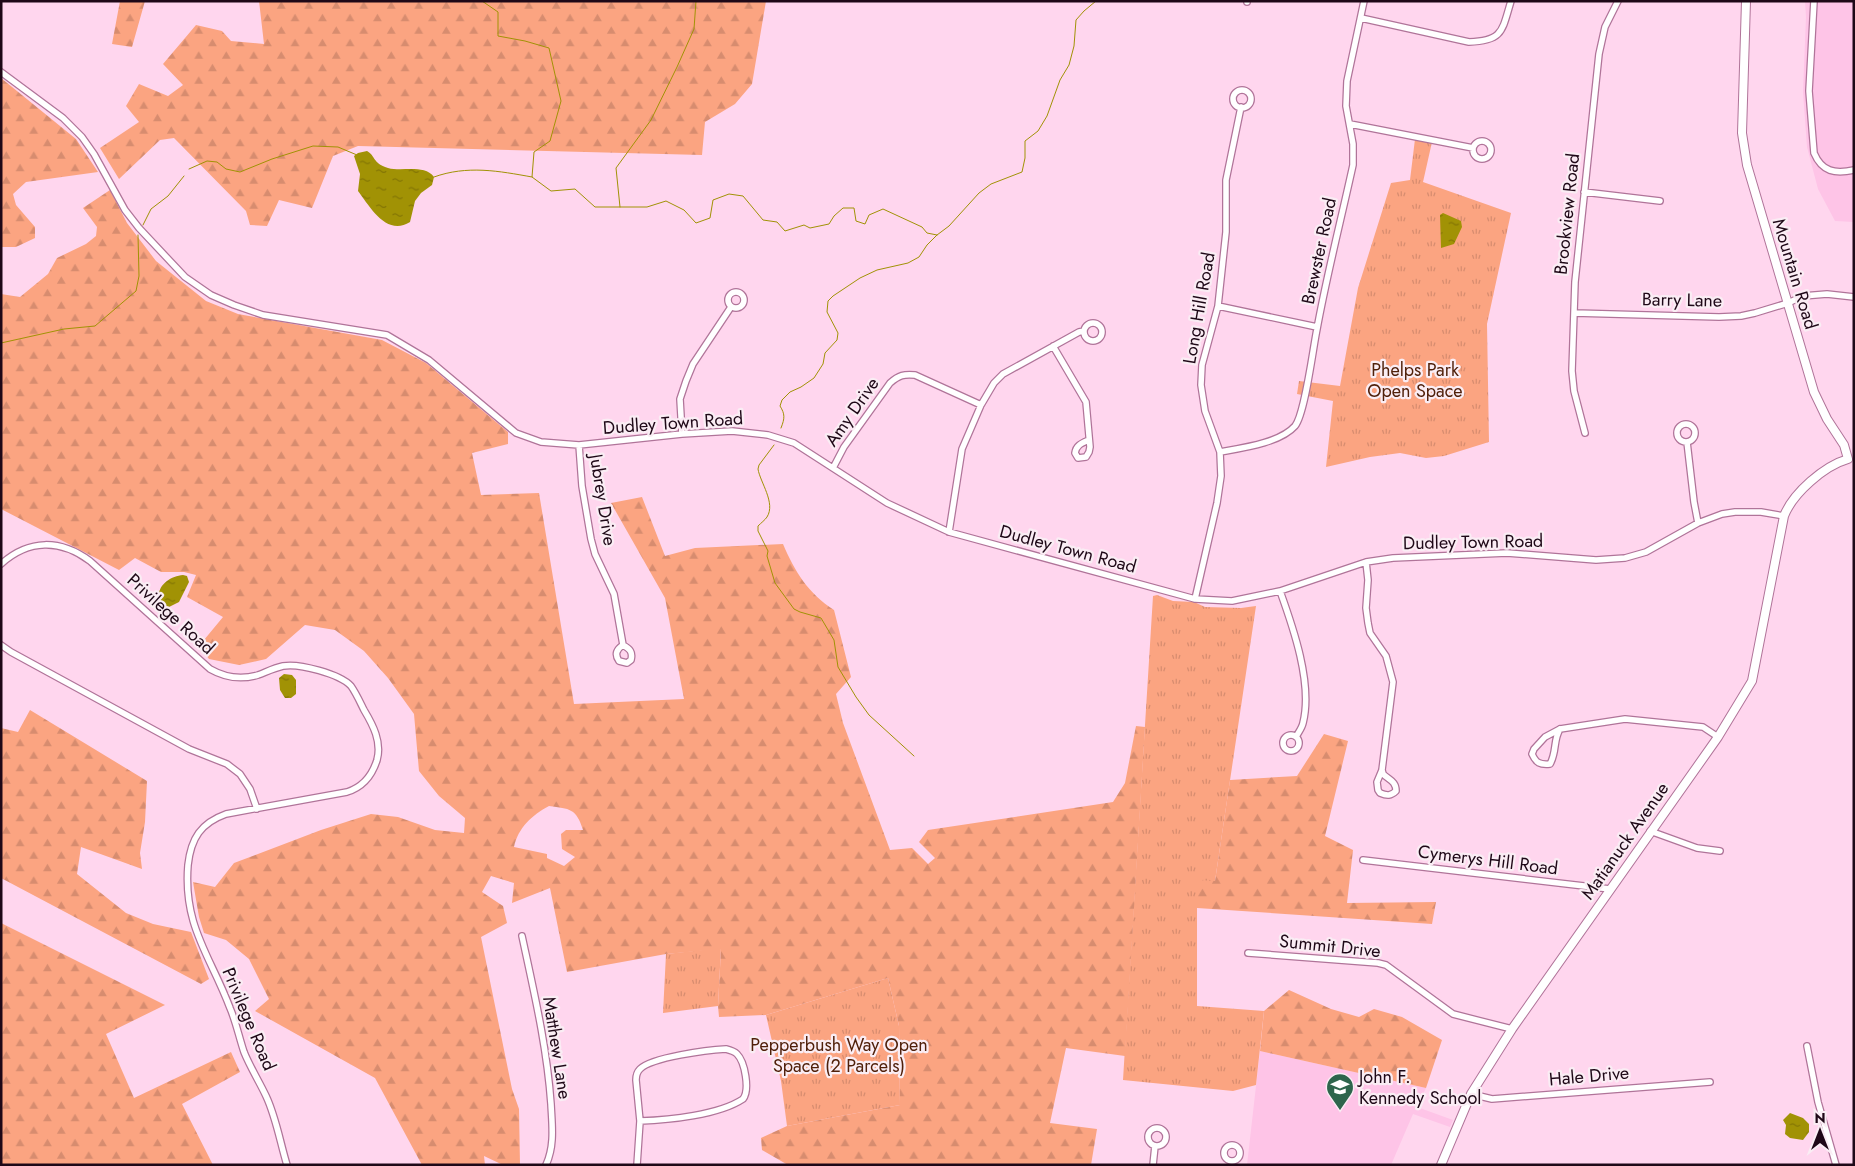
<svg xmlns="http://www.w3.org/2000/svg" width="1855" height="1166" font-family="Jost,sans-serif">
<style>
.built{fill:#fec4e7}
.grass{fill:url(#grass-tufts)}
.forest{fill:url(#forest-firs);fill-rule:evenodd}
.water{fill:url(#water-ripples)}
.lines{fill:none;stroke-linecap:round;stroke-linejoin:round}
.stream{stroke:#a19205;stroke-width:1}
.street-casing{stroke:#b07499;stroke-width:8}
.secondary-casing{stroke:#b07499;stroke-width:10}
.street{stroke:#fff;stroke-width:5.5}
.secondary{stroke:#fff;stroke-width:8}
.labels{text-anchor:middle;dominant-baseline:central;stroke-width:4.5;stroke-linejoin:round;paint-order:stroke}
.street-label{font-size:18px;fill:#1e0817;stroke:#faedf4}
.park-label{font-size:18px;fill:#50200a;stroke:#faedf4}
.poi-label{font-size:18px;fill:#1e0817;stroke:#faedf4;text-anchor:start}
</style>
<defs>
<pattern id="grass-tufts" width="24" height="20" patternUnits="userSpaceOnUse" patternTransform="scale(1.25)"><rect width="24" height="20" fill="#fba481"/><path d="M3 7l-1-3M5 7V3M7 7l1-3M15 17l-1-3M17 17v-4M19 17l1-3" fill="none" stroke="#d78c6f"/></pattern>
<pattern id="forest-firs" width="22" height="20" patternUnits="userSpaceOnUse" patternTransform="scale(1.25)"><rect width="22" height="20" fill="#fba481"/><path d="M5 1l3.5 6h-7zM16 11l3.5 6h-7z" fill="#d78c6f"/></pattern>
<pattern id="water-ripples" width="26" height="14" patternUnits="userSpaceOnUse" patternTransform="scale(1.25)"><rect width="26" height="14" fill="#a19205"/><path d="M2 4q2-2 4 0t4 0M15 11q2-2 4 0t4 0" fill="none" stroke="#837505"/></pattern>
</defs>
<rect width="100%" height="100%" fill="#ffd6ee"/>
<path class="built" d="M1805,1h49v221l-19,-1 -17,-32 -11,-42 -4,-55 3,-75z
M1260,1051l166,37 -9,19 36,13 -3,7 -37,-13 -22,51h-144z"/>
<path class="grass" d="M1415,139l17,3 -9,40 88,31 -24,111 2,118 -45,14 -18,2 -26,-5 -30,4 -44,10 7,-66 -36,-7 2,-13 41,5 18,-98 33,-105 19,-3z
M1157,595l16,6 21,1 11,5 36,1 15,-2 -41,275h-18v125l67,5 -8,74 -23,6 -110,-11 30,-484z
M721,948l-3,58 -55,7 3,-59z
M888,978l11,48 1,79 -113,21 -6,-45 -15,-66z"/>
<path class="forest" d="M120,1h25l-13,46 -20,-3z
M259,1h507l-14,83 -17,20 -30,18 -3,33 -344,-9 -25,10 -21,52 -33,-8 -12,26 -17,-1 -4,-14 -72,-73 -14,2 -41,39 -19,-31 39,-26 -13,-16 13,-22 29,12 15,-11 -20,-21 33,-39 26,6 9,10 33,3z
M1,78l75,61 22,33 -72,10 -13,12 3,11 19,22v11l-19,9h-15z
M110,190l17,33 29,38 50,40 32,13 144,26 44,23 82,69v12l-36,9 9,42 58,-2 35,211 110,-5 -19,-101 -54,-95 31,-6 23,59 30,-8 88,-4c12,28 25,49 51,66l17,67 -15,17 7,29 47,127 22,-2 16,16 7,-6 -16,-16 9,-12 185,-28 12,-19 11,-57 9,1 -20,329 -59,-8 -16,75 47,6 -6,36h-303l-26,-15 -1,-12 26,-12 113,-21 -1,-79 -11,-48 -122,37 -47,2 -1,-11 3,-57 -55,5 -99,18 -17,-84 -38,15 2,-20 -23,-7 -9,16 21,14 4,17 -26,14 31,152 7,20 1,56h-17l-19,-9 1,9h-63l-47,-87 -120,-67 14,-12 -20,-40 -23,-19 -22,-7 -5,-16 -6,-35 22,5 19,-24 87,-33 50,-16 27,3 37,13 29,3 1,-15 -26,-22 -20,-25 -5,-57 -26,-36 -24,-27 -29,-21 -30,-5 -39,34 -27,6 -30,-6 -10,-13 24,-29 -36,-20 9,-22 -12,-3h-23l-26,-14 -16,12 -118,-61v-215l19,3 28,-23 9,-16 29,-14 10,-8 1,-9 -14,-19zM549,806c21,3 27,2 34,24h-17l-5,4 1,15 13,8 -11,9 -17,-8v-4l-33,-7c4,-19 18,-32 35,-41z
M30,710l117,71 -2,41 -5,31 2,16 -61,-22 -4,27 49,39 27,11 38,8 18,47 -8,5 -200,-106v-150l17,4z
M1324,734l24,7 -23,95 28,14 -6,53 89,-1 -4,22 -235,-16v-28l18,1 15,-101 67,-4z
M1,923l164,82 -59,29 28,64 97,-46 9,20 -58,32 31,61h-212z
M1289,990l42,19 28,8 15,-8 28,8 40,23 -16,48 -166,-37 4,-40z"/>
<path class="water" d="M367,151c9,5 5,12 21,17 14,4 36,-4 46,9l-2,8 -11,8 -6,8 -5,21c-23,15 -40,-15 -52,-31l2,-17 -6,-18 4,-3z
M1443,213l18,8 1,6 -8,17 -13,4 -1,-33z
M183,575l4,1 2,6 -10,20 -10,5 -8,-3c-8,-16 8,-28 22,-29z
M284,674l8,1 4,5v14l-5,4h-6l-5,-8 -1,-12z
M1790,1113l13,5 6,6v8l-6,8 -13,-2 -5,-4 1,-9 -3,-5z"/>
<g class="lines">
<path class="stream" d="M482,1l16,11v24l27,5 24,7 12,53 -11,40 -16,11 -2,25 19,14 24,-2 20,18h52l19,-6 18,9 12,13 14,-5 3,-18 16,-6 14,2 20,24 14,2 8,9 19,-6 6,3 19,-4 5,-8 9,-8h11l2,13 9,3 4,-9 14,-6 39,18 5,6 10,2
M189,169l18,-8 10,1 9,7 14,3 32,-13 41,-13 25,1 19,8
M434,177c33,-12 65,-6 98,0
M620,207l-4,-39 35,-48 26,-53 17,-38 2,-28
M143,225l8,-16 17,-13 16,-20
M1,343l63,-14 31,-3 41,-35 3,-15 -1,-41
M781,428c4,-10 4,-14 -1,-22l2,-6 8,-8 11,-5 13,-9 9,-14 2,-11 12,-13 1,-7 -11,-21 1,-11 5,-5 27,-18 17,-8 31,-7 11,-6 8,-12 10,-10 12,-9 30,-33 12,-9 31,-12 3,-14v-17l13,-10 9,-15 13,-36 9,-15 5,-19 2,-26 8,-9 12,-10
M774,445l-15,20 -1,4c2,13 18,34 9,48 -2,3 -6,6 -9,9v5l10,20 -1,5 8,27 19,26 6,3 21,6 13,22 4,27 18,30 13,18 45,41"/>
<g class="street-casing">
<path id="street" d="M1814,1l-5,90 5,62c8,19 21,21 40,17
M1247,2v-1
M1361,18l108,24c34,-1 33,-11 42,-41
M1,72l62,46 19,19 12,17 31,56 14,18 46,49 26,18 23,10 29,10 124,20 42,25 87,73 25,9 38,3 103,-11 50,-3 36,4 26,8 93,60 62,29 246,67 37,2 48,-10 86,-29 27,-4 114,-5 89,7 29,-2 21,-6 52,-29 24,-9 13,-2h26l23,4
M1233 99a9 9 0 1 1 18 0a9 9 0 1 1-18 0Z
M1350,124l123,24
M1473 150a9 9 0 1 1 18 0a9 9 0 1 1-18 0Z
M1584,192l76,9
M728 300a8 8 0 1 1 16 0a8 8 0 1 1-16 0Z
M1218,306l99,21
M1574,313l145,4 22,-1 14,-3 33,-10 15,-7 24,-2 27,3
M1084 332a9 9 0 1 1 18 0a9 9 0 1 1-18 0Z
M1053,346l33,56 4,45 -1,5 -3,5 -8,1 -3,-5c1,-8 7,-10 14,-13
M1677 433a9 9 0 1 1 18 0a9 9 0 1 1-18 0Z
M1585,433l-11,-42 -2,-20 3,-89 24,-228 6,-27 13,-26
M682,434l-2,-35 6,-18 7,-17 38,-57
M1687,442l7,60 4,21
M579,445l3,41 9,53 4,15 19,40 9,51c7,4 10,7 8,15l-4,3 -8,-2c-5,-7 -2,-12 4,-16
M1220,452c22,-4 60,-9 75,-26 10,-12 18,-78 22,-97 10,-55 24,-109 36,-164v-21l-7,-38 1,-25 17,-80
M833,468l11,-21 46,-64c9,-8 14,-9 25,-8l66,30
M949,532l13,-83 19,-44 13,-22 9,-9 76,-42 5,-1
M1366,562l2,18 -2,28 2,15 2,10 16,23 7,26 -11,88 -5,12 1,8 2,3c7,3 11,3 16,-2 0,-10 -7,-11 -13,-17l-1,-4
M1,564c28,-25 59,-25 89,-3l120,108c14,8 31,11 48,6 8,-3 16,-7 25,-9 16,-3 57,8 68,20 5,7 9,16 13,24 9,15 18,32 13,50 -5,16 -14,27 -30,32l-121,22c-25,9 -35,24 -38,51 -5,61 22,90 42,143 6,14 9,29 14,44 6,15 15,29 22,44 10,21 14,46 21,69
M1280,591c13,36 33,93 23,132 -1,5 -5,10 -7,14
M1195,599l22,-96 4,-27 -1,-24 -15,-41 -4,-26 1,-20 16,-59 8,-74v-52l15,-73
M1,645l10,7 178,97 38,15 13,10 10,15 7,20
M1560,729c-7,11 -3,23 -10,35 -10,1 -14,-1 -18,-10l2,-5 11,-12 15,-8 65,-10 78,8 15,10
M1283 743a8 8 0 1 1 16 0a8 8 0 1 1-16 0Z
M1650,831l47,17 23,3
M1363,860l247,29
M522,936c12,56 25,111 29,168 1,21 4,41 -5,61
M1248,953l130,10 8,2 67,49 59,15
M1807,1046l11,56 18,63
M726,1049c4,1 8,2 11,5 8,8 13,36 6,45 -24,16 -74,21 -103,22l-4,-41c0,-4 1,-8 4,-11 12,-12 68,-19 86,-20z
M1471,1094l21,5 218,-17
M1148 1137a9 9 0 1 1 18 0a9 9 0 1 1-18 0Z
M1224 1153a8 8 0 1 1 16 0a8 8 0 1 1-16 0Z
M637,1165l3,-44
M1153,1165l2,-19"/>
</g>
<g class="secondary-casing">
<path id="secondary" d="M1441,1165l30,-71 41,-65 206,-292 34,-56 32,-165c9,-23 40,-50 64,-57l-4,-14 -17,-26 -13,-27 -67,-227 -5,-32 4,-132"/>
</g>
<use href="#street" class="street"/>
<use href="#secondary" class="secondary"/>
</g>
<defs>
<g id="school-pin" transform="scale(1.4375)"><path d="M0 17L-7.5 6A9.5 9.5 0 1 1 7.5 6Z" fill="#2d654c" stroke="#faedf4"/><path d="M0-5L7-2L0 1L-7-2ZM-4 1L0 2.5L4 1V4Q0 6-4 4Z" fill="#fff"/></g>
</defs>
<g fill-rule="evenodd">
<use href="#school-pin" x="1340" y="1087"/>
</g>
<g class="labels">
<g class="street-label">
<text transform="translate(1567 214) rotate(-84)">Brookview Road</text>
<text transform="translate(1319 251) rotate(-78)">Brewster Road</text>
<text transform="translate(1795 274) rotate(73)">Mountain Road</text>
<text transform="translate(1682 300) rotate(1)">Barry Lane</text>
<text transform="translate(1199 308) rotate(-80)">Long Hill Road</text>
<text transform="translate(852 412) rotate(-55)">Amy Drive</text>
<text transform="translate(673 423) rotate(-4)">Dudley Town Road</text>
<text transform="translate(603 500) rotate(81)">Jubrey Drive</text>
<text transform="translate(1473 542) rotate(-1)">Dudley Town Road</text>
<text transform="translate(1068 549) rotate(15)">Dudley Town Road</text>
<text transform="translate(171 614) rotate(42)">Privilege Road</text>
<text transform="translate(1625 841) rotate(-55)">Matianuck Avenue</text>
<text transform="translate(1488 860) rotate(7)">Cymerys Hill Road</text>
<text transform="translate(1330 946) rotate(6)">Summit Drive</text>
<text transform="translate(249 1019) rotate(67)">Privilege Road</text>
<text transform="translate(557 1048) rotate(81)">Matthew Lane</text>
<text transform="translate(1589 1076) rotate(-5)">Hale Drive</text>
</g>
<g class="park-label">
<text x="1415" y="370">Phelps Park<tspan x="1415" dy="21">Open Space</tspan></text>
<text x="839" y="1045">Pepperbush Way Open<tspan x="839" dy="21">Space (2 Parcels)</tspan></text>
</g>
<g class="poi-label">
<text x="1359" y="1077">John F.<tspan x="1359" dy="21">Kennedy School</tspan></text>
</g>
</g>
<rect width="1855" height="1166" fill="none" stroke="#1e0817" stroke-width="5"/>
<g transform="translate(1820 1131)" stroke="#faedf4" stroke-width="4" paint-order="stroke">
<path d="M0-4L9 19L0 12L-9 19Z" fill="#1e0817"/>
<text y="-8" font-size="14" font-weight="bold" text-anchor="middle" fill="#1e0817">N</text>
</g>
</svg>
